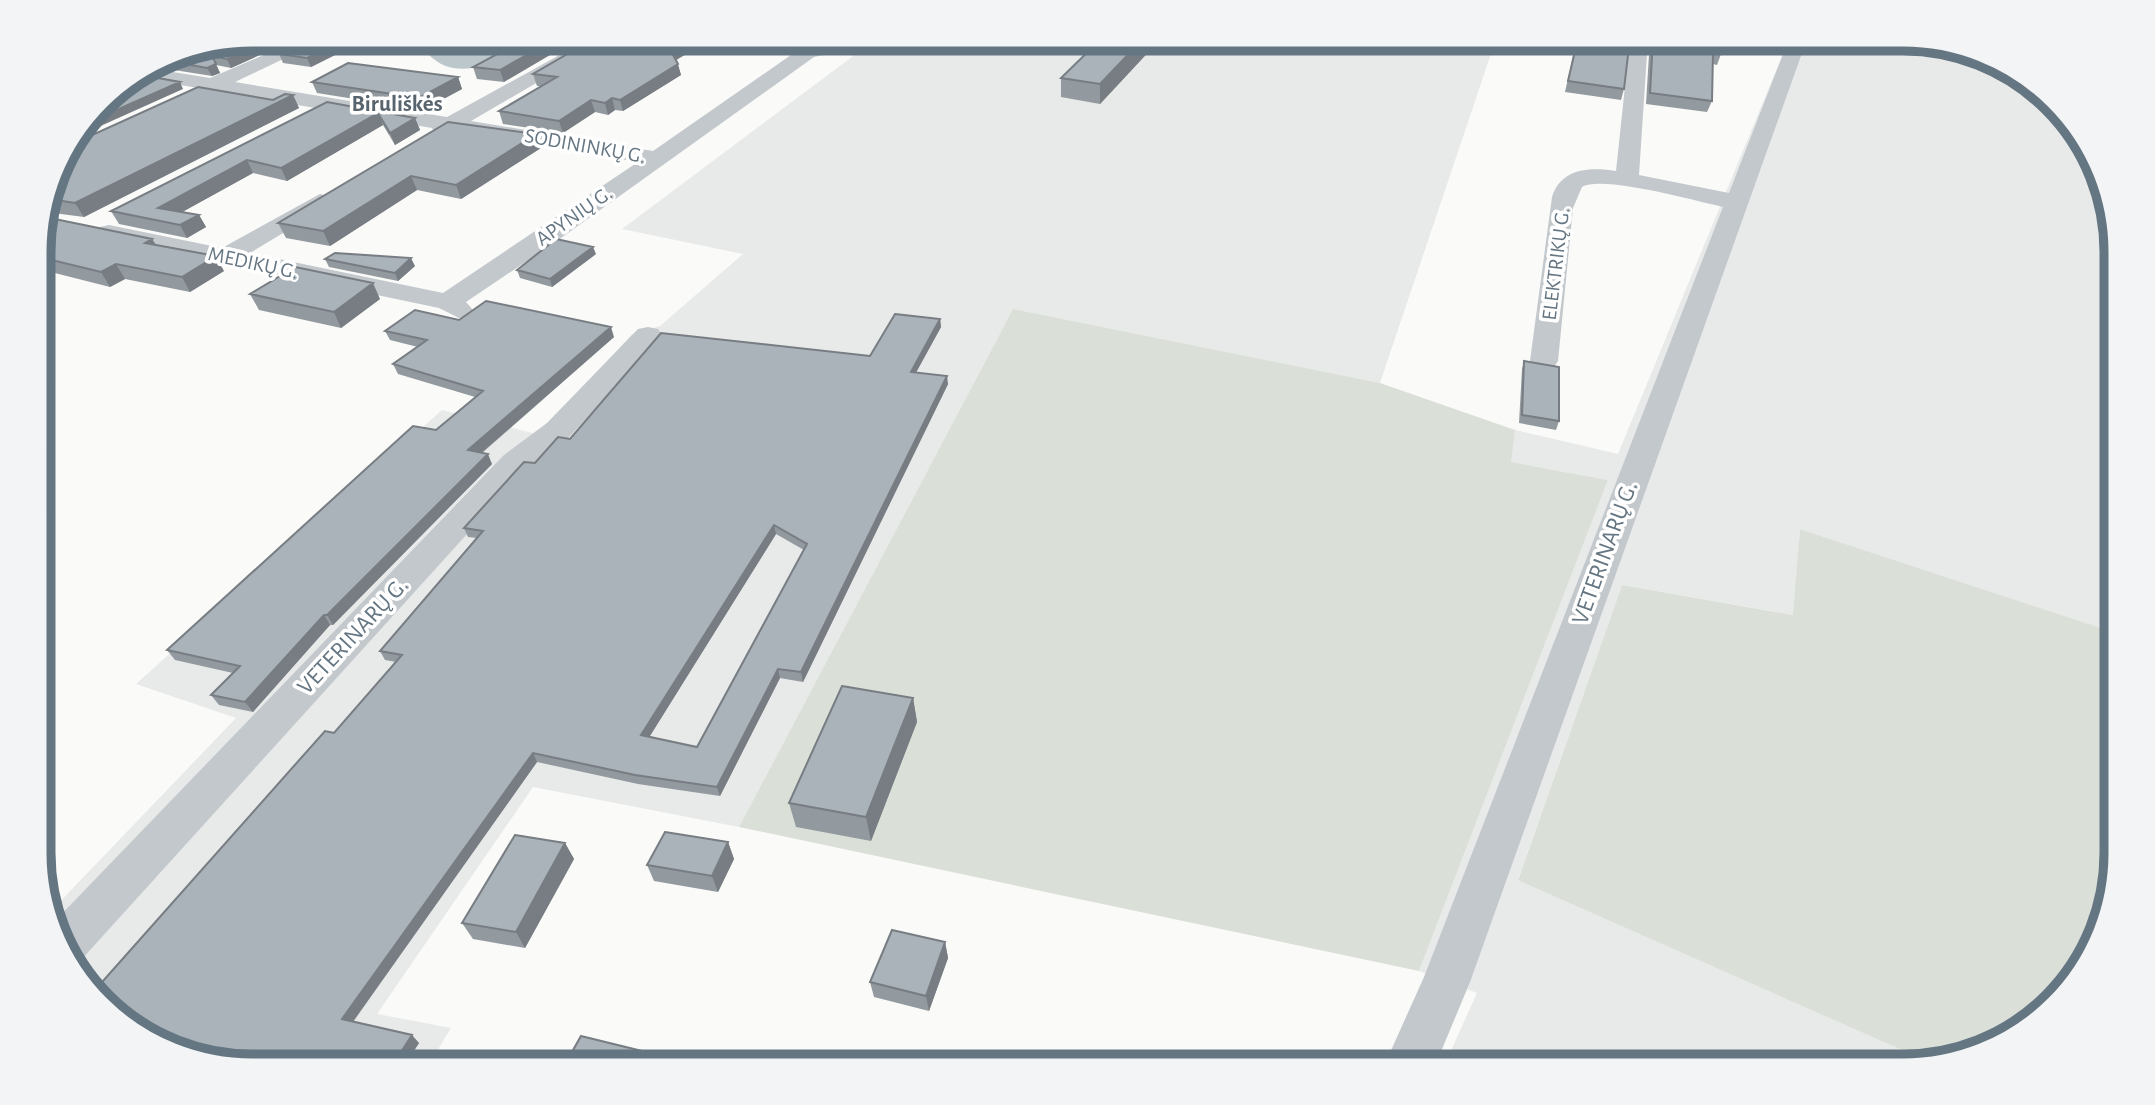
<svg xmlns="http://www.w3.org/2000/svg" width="2155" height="1105" font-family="'Alegreya Sans',sans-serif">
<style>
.built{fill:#e8e9e9}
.green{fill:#dadfd7}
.water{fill:#bbc7cb}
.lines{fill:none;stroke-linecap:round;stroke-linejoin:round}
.street{fill:#c3c8cc;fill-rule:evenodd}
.wall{fill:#929a9f;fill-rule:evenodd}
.shaded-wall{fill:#777d82}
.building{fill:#aab3b9;stroke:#777d82;stroke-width:2;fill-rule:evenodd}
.labels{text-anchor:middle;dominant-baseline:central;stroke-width:7;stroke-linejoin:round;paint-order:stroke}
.far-street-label{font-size:21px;fill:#657683;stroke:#fff}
.far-quarter-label{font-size:23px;font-weight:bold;fill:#57646e;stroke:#fff}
.street-label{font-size:24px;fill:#657683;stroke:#fff}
.rim{fill:none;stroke:#657683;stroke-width:9}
</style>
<rect width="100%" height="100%" fill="#fafaf8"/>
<path class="built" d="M876,39h620l-116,344 -367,-74 -274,518 -206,-40 -156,227 74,14 -23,38h-177l-94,-22 -82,-72 -24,-61 185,-193 -100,-34 306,-274 98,25 92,-101 28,-8 83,-72 -121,-25z
M1789,39h115l94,22 82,72 35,91 1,409 -316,-104 -6,86 -172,-30 -104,294 411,183 -12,4h-473l33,-73 -58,-22 189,-491 -98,-18 5,-32 103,24z"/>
<path class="green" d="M1013,309l367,74 135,47 -4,32 97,18 -189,491 -680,-144z
M1800,529l316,104v221l-22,94 -72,83 -93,31 -411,-182 104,-295 171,30z"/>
<path class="water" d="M455,39h83c-32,16 -77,49 -110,15l1,-3z"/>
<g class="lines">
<path class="street" d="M301,39h24l-90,43 212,35 127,-70 10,6 -3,4 -110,64 182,30 148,-103c17,-4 30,-10 47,-9l-16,14 -18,4 -253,181 -95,64 7,8 -4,6 -10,2 -20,-10 -339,-71 -3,-5 3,-5 9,-2 113,23 98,-54 8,2 4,5 -4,5 -78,47 193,40 195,-131 -185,-31 -10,4 -8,-2 -3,-5 -298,-51 14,-9 62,10z
M1630,39h18l-9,136 90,18 60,-154h18l-337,943 -35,84h-51l40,-89 299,-770c-28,-6 -120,-32 -141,-20l-9,21 -15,153 -4,6 -10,3 -10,-3 -4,-6 22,-164c9,-29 38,-30 64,-26z
M648,327l10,2 4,6 -4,6 -89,96 -43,32 -445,491 -10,4 -16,-43 449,-466 43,-32 91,-94z"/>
</g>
<path class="wall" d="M251,38h46l-66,30 -15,-3 4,8 -8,3 -38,-6 -5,-9 10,-4 -10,-2h1z
M312,38h57l-58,29 -28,-4 -4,-9z
M527,38l-23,44 -27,-3 -4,-12z
M1102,38h52v8l-54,58 -39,-7v-19z
M1577,38l47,51 -3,11 -56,-8z
M1650,38h70l1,16 -4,11 -4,-1 -1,37 -5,11 -61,-8z
M676,61l5,14 -58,36 -8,-1 -7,5 -13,-3 -32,21 -60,-9 -4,-13 42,-25h-4l-4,-12z
M458,77l4,12 -39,21 -106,-17 -5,-11z
M293,95l6,13 -215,109 -38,-5 15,-55z
M327,102l88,16 5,12 -25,15 -12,-20 -96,56 -34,-8 -71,39 17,3 7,12 -19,11 -68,-14 -8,-13z
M448,122l93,26 -80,51 -44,-9 -87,56 -44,-8 -8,-15z
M39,237l113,2 4,6 68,26 -34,21 -65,-13 -15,8 -71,-18z
M596,254l-44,33 -32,-9 -3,-8z
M325,259l90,7 -17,15 -69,-14z
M250,294l130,5 -39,29 -82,-18z
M940,319l1,8 -25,45 32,12 -145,298 -23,-4 -60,118 -82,-12 -101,-22 -184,260 66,21 -15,23 -153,1 83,-334 62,-71 -11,-2 -5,-9 97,-113 -9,-1 -4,-9 71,-65 35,-24 300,-83zM776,534l28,16 -107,197 -48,-10z
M459,320l155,17 -132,116 10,11 -159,161h-3l-77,87 -34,-7 -8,-10 22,-22 -58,-13 -8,-10 308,-253 -77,-23 -5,-10 25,-17 -28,-7 -5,-9z
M1524,361l35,60 -3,9 -37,-7 3,-54z
M913,698l4,24 -46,119 -75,-14 -7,-24z
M728,842l6,17 -16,33 -64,-11 -7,-16z
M565,843l9,16 -49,89 -52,-9 -11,-16z
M945,942l3,16 -19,53 -55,-14 -4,-15z"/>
<path class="shaded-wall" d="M274,38h23l-66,30 -4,-9z
M348,38h21l-58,29 -4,-9z
M557,38h22l-75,44 -4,-12z
M692,38h21l-40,24 -2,-11z
M1144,38h10v8l-54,58v-20z
M216,64l4,9 -8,3 -5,-8z
M678,64l3,11 -58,36 -3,-11z
M458,77l4,12 -39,21 -4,-12z
M180,82l3,7 -107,48 11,-14z
M293,95l6,13 -215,109 -9,-14z
M612,98l3,12 -7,5 -3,-12z
M591,100l4,12 -32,21 -4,-12z
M378,113l5,12 -96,56 -6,-13z
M415,118l5,12 -25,15 -5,-12z
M536,134l5,14 -80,51 -5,-14z
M247,160l6,13 -87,48 -8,-13z
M411,176l6,14 -87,56 -7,-15z
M199,215l7,12 -19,11 -7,-13z
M152,239l9,14 -16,-10z
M593,247l3,7 -44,33 -2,-8z
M216,256l8,15 -34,21 -8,-15z
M411,258l4,8 -17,15 -3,-8z
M116,264l9,15 -15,8 -9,-15z
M373,283l7,16 -39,29 -7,-16z
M940,319l1,8 -29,53 -1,-8z
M611,327l3,10 -141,123 -5,-10z
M947,376l1,8 -145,298 -2,-10z
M488,454l4,10 -159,161 -6,-10z
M774,525l2,9 -131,210 -4,-9z
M324,615l6,10 -77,87 -8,-10z
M778,669l2,9 -60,118 -3,-9z
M913,698l4,24 -46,119 -5,-24z
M533,753l4,9 -188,265 -7,-8z
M728,842l6,17 -16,33 -6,-16z
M565,843l9,16 -49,89 -9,-16z
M945,942l3,16 -19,53 -3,-15z
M412,1035l7,8 -15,23h-12z
M650,1053l7,13h-14z"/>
<path class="building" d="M251,38h23l-47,21 -15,-3 4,8 -9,4 -38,-7 22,-9 -4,-1z
M312,38h36l-41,20 -28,-4z
M527,38h30l-57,32 -27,-3z
M595,38h97l-21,13 7,13 -58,36 -8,-2 -7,5 -14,-3 -32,21 -60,-10 58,-34 -24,-3z
M1102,38h42l-44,46 -39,-6z
M1578,38h52l-6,51 -56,-8z
M1653,38h67l1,16 -8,-1 -1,48 -62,-8z
M348,63l110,14 -39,21 -107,-16z
M141,75l39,7 -93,41 24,-31 19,-13z
M198,87l75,13 12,-6 8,1 -218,108 -26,-4 5,-18 8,-4 -6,-1 5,-19 9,-12z
M327,102l88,16 -25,15 -12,-20 -97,55 -34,-8 -89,48 41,7 -19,10 -69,-14z
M448,122l88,12 -80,51 -45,-9 -88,55 -45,-8z
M45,217l107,22 -7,4 71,13 -34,21 -66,-13 -15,8 -62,-15v-20z
M556,239l37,8 -43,32 -33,-9z
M335,253l76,5 -16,15 -70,-14z
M295,267l78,16 -39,29 -84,-18z
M486,301l125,26 -143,123 20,4 -161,161h-3l-79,87 -34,-7 29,-29 -73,-16 246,-224 23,4 47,-39 -90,-27 34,-24 -42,-9 30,-21 44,10z
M895,314l45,5 -29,53 36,4 -146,296 -23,-3 -61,118 -82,-12 -102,-22 -191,266 70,16 -20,31 -141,1 -94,-23 -62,-54 230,-259 9,2 68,-78 -22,-4 103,-120 -19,-3 60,-66 11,1 23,-26 12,2 91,-106 209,23zM774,525l33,19 -110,203 -56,-12z
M1524,361l35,6v54l-37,-6z
M842,686l71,12 -47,119 -77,-14z
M665,832l63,10 -16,34 -65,-11z
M515,835l50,8 -49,89 -54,-9z
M892,930l53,12 -19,54 -56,-14z
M581,1036l69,17 -7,13h-79z
M484,1053l51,13h-59z"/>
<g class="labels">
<g class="far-street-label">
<text transform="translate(585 146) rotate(10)">SODININKŲ G.</text>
<text transform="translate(574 216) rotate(-35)">APYNIŲ G.</text>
<text transform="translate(253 263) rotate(12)">MEDIKŲ G.</text>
<text transform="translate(1556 264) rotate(-83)">ELEKTRIKŲ G.</text>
</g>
<g class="far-quarter-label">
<text x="397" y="104">Biruliškės</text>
</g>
<g class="street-label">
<text transform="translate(1605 553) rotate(-70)">VETERINARŲ G.</text>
<text transform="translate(353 636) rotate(-47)">VETERINARŲ G.</text>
</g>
</g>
<path d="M0 0H2155V1105H0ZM252 51H1903A201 201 0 0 1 2104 252V853A201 201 0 0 1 1903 1054H252A201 201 0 0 1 51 853V252A201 201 0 0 1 252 51Z" fill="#f3f4f5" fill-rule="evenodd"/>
<path class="rim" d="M252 51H1903A201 201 0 0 1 2104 252V853A201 201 0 0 1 1903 1054H252A201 201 0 0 1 51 853V252A201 201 0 0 1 252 51Z"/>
</svg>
